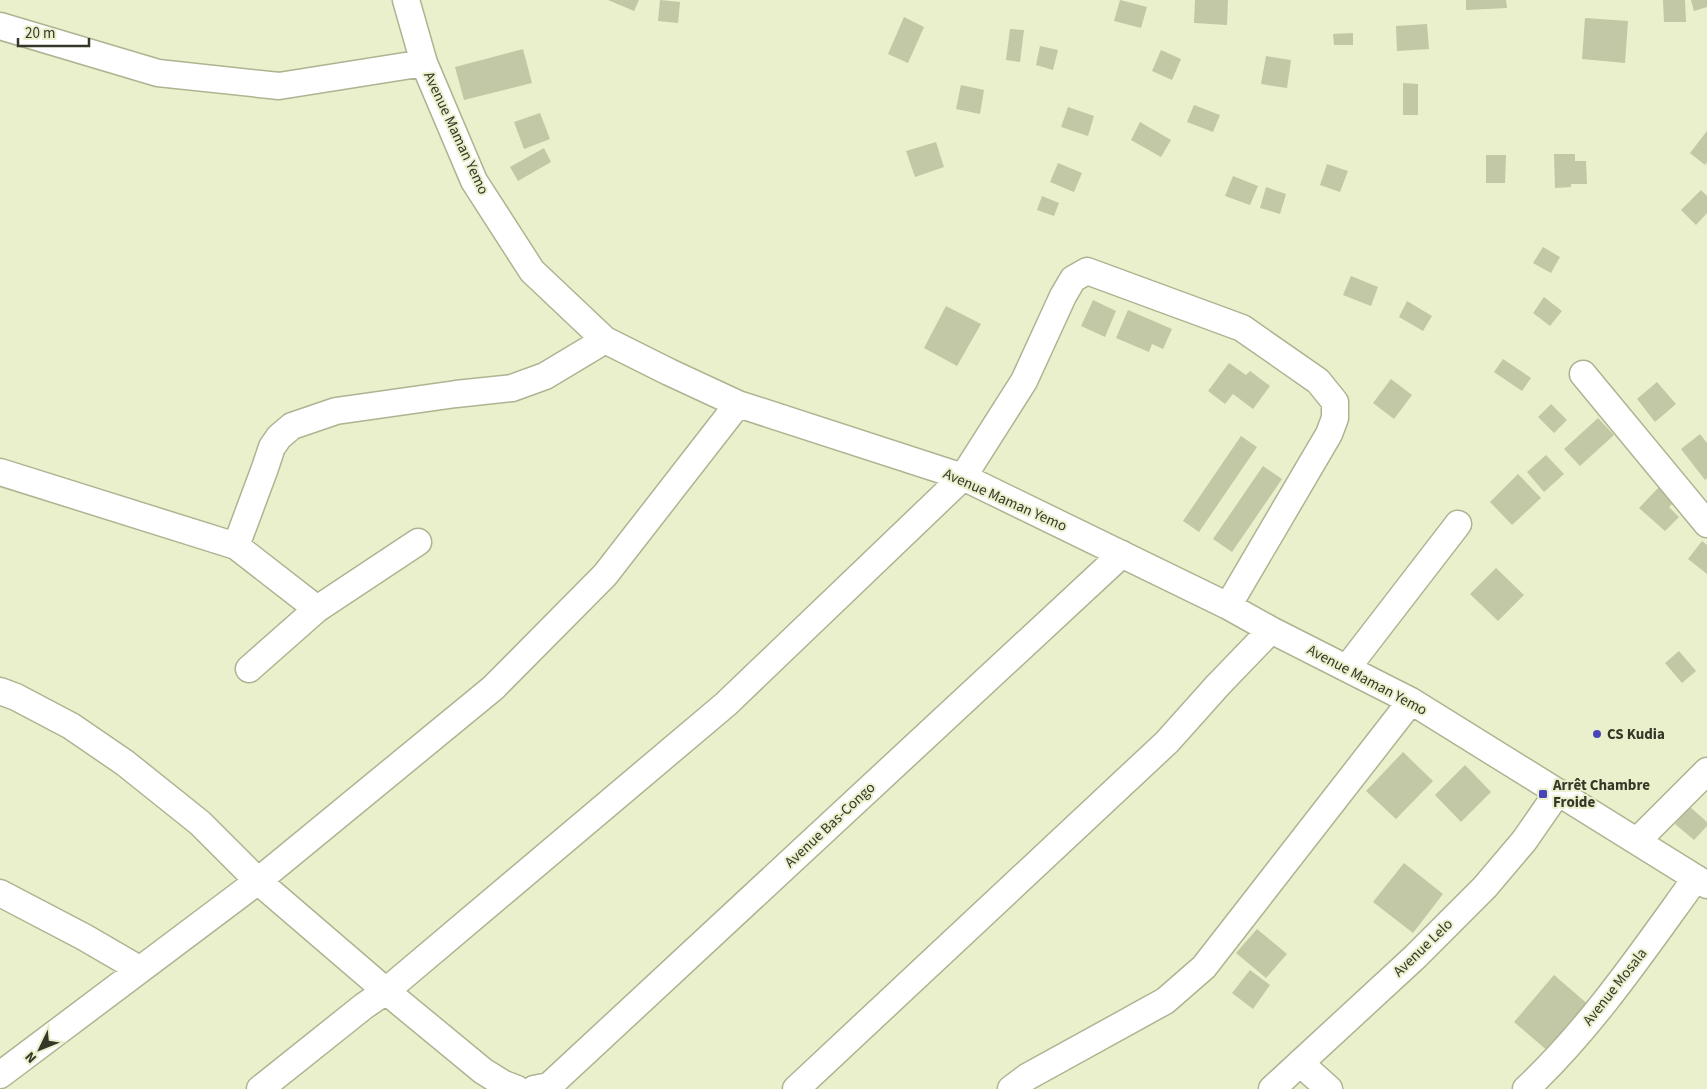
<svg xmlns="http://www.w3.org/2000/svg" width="1707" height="1089" font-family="'Source Sans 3',sans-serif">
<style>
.building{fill:#c2c7a5}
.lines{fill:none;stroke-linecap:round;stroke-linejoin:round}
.minor-casing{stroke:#aeb391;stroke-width:29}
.minor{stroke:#fff;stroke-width:26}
.poi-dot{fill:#4944ba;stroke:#eaefcc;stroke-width:2}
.labels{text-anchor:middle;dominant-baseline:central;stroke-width:4;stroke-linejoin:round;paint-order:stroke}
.street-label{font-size:15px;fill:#353729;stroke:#eaefcc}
.poi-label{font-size:15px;font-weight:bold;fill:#353729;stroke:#eaefcc;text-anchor:start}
</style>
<rect width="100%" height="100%" fill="#eaefcc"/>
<path class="building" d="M608,0h31l-5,11z
M660,0l20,2 -2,21 -20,-2z
M1120,0l27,7 -6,21 -27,-7z
M1195,0h33l-1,25 -33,-2z
M1466,0h40l1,8 -41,2z
M1663,0h22l1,22h-22z
M1691,0h16v7l-13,4z
M904,17l20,10 -16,36 -20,-9z
M1585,18l43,3 -3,42 -43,-4z
M1427,24l2,25 -32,2 -1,-25z
M1010,29l14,1 -4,32 -14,-2z
M1353,33v12h-19l-1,-11z
M1040,46l18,4 -5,20 -17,-5z
M523,49l9,34 -68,17 -9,-33z
M1161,50l20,9 -9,21 -20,-9z
M1266,56l25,4 -4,28 -26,-4z
M1403,83l15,1v31h-15z
M961,85l23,5 -4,24 -24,-5z
M1194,105l26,10 -7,17 -26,-10z
M1068,107l26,9 -6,20 -27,-9z
M540,113l10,26 -26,10 -10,-27z
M1140,122l31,18 -10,17 -30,-17z
M1707,131v31l-2,3 -15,-12z
M936,142l8,25 -29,10 -9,-26z
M544,148l7,14 -33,19 -8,-14z
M1554,154h21v7h11l1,23h-16v3l-16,1z
M1486,155h20l-1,28h-19z
M1058,163l24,10 -8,19 -24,-10z
M1327,164l21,7 -8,21 -20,-7z
M1233,176l25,10 -8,19 -25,-9z
M1266,187l20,7 -6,20 -20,-6z
M1701,190l6,6v17l-11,12 -15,-15z
M1042,196l17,7 -5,13 -17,-6z
M1543,247l17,10 -9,16 -18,-10z
M1351,276l27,11 -7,19 -28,-11z
M1544,297l18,14 -12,15 -17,-13z
M1093,300l23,11 -11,26 -24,-11z
M1407,301l25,15 -9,15 -24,-14z
M946,306l35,18 -24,42 -33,-18z
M1128,310l44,19 -9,20 -11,-5 -3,8 -33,-14z
M1503,359l28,19 -9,13 -28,-19z
M1229,363l17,12 4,-4 20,15 -17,23 -20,-15 -8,10 -17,-13z
M1391,379l21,16 -18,24 -21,-16z
M1657,382l19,22 -21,18 -18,-23z
M1551,404l16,16 -13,13 -16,-16z
M1598,418l16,17 -34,31 -16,-17z
M1700,434l7,9v35l-2,2 -24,-31z
M1241,436l16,11 -58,85 -16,-11z
M1546,455l18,19 -20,18 -17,-20z
M1263,466l19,13 -50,73 -19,-13z
M1518,474l23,24 -29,27 -22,-23z
M1659,487l15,15 -5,5 10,10 -14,14 -26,-23z
M1702,541l5,4v29l-19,-15z
M1496,568l28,27 -26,26 -28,-27z
M1679,651l17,20 -14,12 -17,-20z
M1403,752l30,29 -37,38 -30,-28z
M1465,765l26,27 -30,30 -26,-27z
M1690,807l17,15v4l-13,14 -19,-16z
M1404,863l39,31 -30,39 -40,-31z
M1257,929l30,25 -21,24 -30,-25z
M1250,970l20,15 -17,24 -21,-16z
M1554,975l36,31 -40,47 -36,-31z"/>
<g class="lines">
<g class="minor-casing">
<path id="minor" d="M406,0l18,63 50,118 58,90 73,69 64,32 69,32 225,73 265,129 43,24 140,71 296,184
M0,26l158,47 121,13 145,-23
M1583,374l124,150
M0,472l236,74 81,63
M236,546l29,-78 7,-21 7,-10 13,-11 44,-15 120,-17 56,-6 33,-12 60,-36
M1347,668l111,-144
M249,669l68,-60 101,-67
M0,691l16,6 55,29 54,37 75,60 58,58 128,110 97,80 21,13 13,5
M1637,841l70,-70
M0,893l84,44 55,32
M1300,1063l29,26
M0,1075l258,-194 235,-193 112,-113 133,-171
M260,1089l104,-83 22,-15 340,-287 237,-227 61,-96 39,-85 10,-17 14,-8 155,57 76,53 17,21v16l-6,16 -101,172
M534,1089l15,-3 573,-532
M796,1089l371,-347 51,-57 53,-55
M1011,1089l16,-12 138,-76 39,-34 207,-266
M1272,1089l143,-132 70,-70 39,-46 34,-49
M1526,1089c66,-62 117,-138 170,-211"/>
</g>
<use href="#minor" class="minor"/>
</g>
<g class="poi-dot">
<circle cx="1597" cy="734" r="5"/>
<rect x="1538" y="789" width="10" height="10" rx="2.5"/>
</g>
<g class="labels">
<g class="street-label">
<text transform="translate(456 133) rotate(65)">Avenue Maman Yemo</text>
<text transform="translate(1005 500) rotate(24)">Avenue Maman Yemo</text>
<text transform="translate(1367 680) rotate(28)">Avenue Maman Yemo</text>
<text transform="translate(830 825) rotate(-43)">Avenue Bas-Congo</text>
<text transform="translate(1423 948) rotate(-44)">Avenue Lelo</text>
<text transform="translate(1615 987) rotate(-52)">Avenue Mosala</text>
</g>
<g class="poi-label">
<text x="1607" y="734">CS Kudia</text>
<text x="1553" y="785">Arrêt Chambre<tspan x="1553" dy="17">Froide</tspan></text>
</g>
</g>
<g transform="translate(40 1049) rotate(227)" stroke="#eaefcc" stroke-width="4" paint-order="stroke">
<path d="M0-4L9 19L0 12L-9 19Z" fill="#353729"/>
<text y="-8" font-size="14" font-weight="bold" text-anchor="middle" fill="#353729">N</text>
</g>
<path d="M18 38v8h71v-8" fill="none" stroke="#353729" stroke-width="2.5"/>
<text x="25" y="38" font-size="15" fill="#353729" stroke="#eaefcc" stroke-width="4" paint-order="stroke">20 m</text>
</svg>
